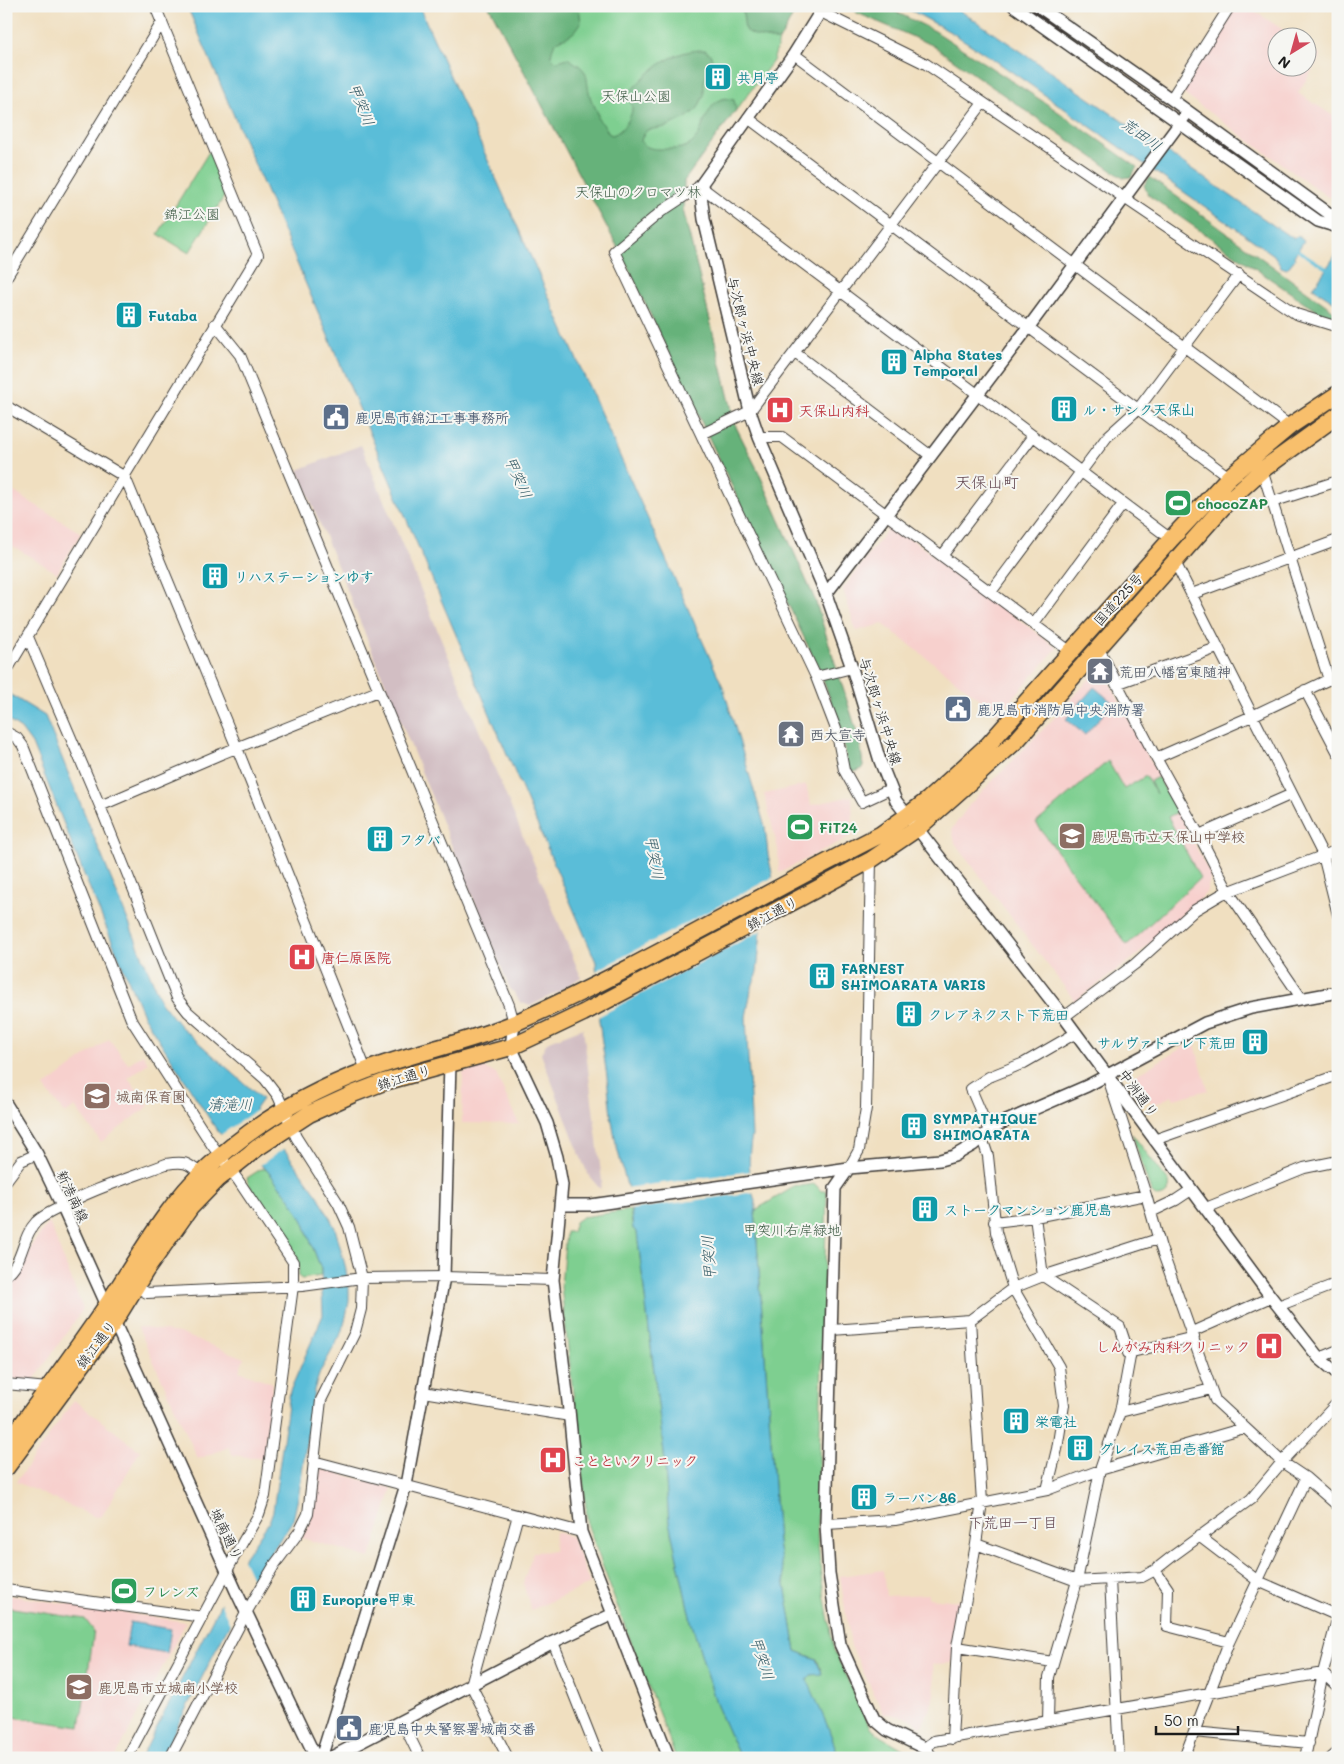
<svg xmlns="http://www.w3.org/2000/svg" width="1344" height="1764" font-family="Mali,'Klee One',sans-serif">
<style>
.built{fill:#f7d0cd}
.industrial{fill:#d2bec3}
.green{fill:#7ecf90;stroke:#4d7656}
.forest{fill:#66b27a;stroke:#41674b}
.water{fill:#5abdd8;stroke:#3b6c7a}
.pier{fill:#f0dfc0}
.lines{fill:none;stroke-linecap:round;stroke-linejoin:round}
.stream{stroke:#5abdd8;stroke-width:3}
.minor-casing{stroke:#3c3935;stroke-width:12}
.tertiary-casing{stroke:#3c3935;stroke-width:14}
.trunk-casing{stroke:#3c3935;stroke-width:19}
.minor{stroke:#fff;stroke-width:10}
.tertiary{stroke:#fff;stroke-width:11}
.trunk{stroke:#f8bf6c;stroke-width:16}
.labels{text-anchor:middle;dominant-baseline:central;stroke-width:4;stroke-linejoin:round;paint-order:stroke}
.culture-label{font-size:14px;font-weight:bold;fill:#0d838f;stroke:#f6f6f2;text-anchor:start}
.park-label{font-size:14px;fill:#3e5b45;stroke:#f6f6f2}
.street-label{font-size:14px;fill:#1c1c1c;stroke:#f6f6f2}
.health-label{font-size:14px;font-weight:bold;fill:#be3a42;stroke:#f6f6f2;text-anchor:start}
.service-label{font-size:14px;font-weight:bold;fill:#4e5e75;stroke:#f6f6f2;text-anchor:start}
.leisure-label{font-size:14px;font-weight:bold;fill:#27864d;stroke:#f6f6f2;text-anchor:start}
.worship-label{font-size:14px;font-weight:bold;fill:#5b616d;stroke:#f6f6f2;text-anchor:start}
.education-label{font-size:14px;font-weight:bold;fill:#785e54;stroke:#f6f6f2;text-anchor:start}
.water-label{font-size:15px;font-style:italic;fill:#355c67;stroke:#f6f6f2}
.neighbourhood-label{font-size:15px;fill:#624650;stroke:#f6f6f2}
.quarter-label{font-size:16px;fill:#624650;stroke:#f6f6f2}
</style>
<rect width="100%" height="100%" fill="#f6f6f2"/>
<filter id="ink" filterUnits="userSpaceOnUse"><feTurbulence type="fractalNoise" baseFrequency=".02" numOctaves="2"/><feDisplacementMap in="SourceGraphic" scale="10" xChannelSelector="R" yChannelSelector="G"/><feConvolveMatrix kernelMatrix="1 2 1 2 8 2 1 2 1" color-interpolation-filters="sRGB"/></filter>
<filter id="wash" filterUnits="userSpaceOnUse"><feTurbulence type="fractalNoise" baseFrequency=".0096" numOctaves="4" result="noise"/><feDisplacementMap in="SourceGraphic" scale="20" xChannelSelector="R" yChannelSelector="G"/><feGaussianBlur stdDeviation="1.12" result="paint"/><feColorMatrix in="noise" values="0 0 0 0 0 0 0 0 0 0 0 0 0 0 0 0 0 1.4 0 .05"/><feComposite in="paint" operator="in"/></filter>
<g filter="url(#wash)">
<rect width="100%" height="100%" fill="#f0dfc0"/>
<path class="built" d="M1236,6h11l47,31 -18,1v30h30l1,-22 14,10 -23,37 40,26v77l-10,1 -143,-102 -2,-5z
M6,487l75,46 -24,40 -51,-31z
M894,526l163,122 -58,66 -116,-90 -27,7 -13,-42 46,-62z
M1101,666l110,210 -5,17 -70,63 -61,45 -120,-158 -3,-14 18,-25 89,-91z
M806,785l5,20 41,-9 1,39 -74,38 -1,-24 -14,-55z
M109,1039l19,25 15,-10 5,9 -20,15 21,28 -48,36 -26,-35 -10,7 -21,-27z
M1194,1041l14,49 -34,9 -2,-3 -19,9 -21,-28z
M481,1066l15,8 23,50 -57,-1 1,-50z
M49,1222l34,87 -50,72 -27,-2v-96l15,-10 11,-28z
M138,1327l41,6 65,25 -5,13 34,12 -10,76 -30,-4 -4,-8 -31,12z
M74,1400l66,51 -38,65 -7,1 -79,-35z
M319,1468l73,20 -22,70 -68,-20 6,-11 4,-12z
M555,1532l17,5 18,47 -59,26 -8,-27 10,-31 21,-1z
M883,1570l3,26 42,-2v4l33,3 -9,62 -19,1 2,31 -13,32 -12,-9 -27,-5 -32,-67 -11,-70z
M6,1595l180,27 -71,136h-72l-37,-5z"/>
<path class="industrial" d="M361,445l220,532 -21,14 -30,15 -10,-4 -7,-11h-2l-213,-521z
M583,1028l19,153 -2,8 -11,-13 -6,-13 -42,-109 6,-12z"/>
<path class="green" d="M489,6h309l-19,35 -6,20 -89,119 -1,30 53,217 22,44 57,129 45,142 3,25c-5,5 -8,5 -15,3l-7,-42 -22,-59 -195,-410z
M210,150l17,42 -38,61 -31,-19z
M1108,761l16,28 22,-13 10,18 -6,-13 8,-4 20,35 -10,5 32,61 -73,67 -91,-122z
M1132,1134l37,48c2,9 -3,15 -12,15l-6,-5z
M261,1169h5l25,31 12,21 18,48v7l-19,3 -3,-2 -1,-18 -50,-76 -1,-5z
M815,1184l6,7h6l-10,339 4,46 13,74 36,78 11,8 37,22h-79l-11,-31 -22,-48 5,-4 11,-2 -5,-14 -21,-8 -18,-108 -23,-331 2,-3 37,-22z
M630,1210l3,19 4,3 27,221 5,69 22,99 26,85 23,52h-64l-55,-142 -33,-90 -27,-240 5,-54h6l3,-10 7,-5z
M6,1607l79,12 9,12 -14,96 -74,-11z"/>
<path class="forest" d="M489,6h90l2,17c-2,3 -5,7 -8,10 -12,9 -19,3 -22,23l5,6 11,-4c25,14 17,15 23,38 2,9 9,13 8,23l7,7 3,7 4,2c9,-2 20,-17 20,-26 0,-6 -3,-10 -3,-16 20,-23 45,-44 76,-43l5,4 3,7 -9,20v14l-6,13 -12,10 -11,5 -9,4 -19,3 -5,7 -1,5c6,7 13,7 21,7 12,0 25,1 33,-9 10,-12 14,-50 39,-40l2,10 -52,71 -1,29 53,217 22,44 57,129 45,142 3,25c-5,5 -8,5 -15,3l-7,-42 -22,-59 -195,-410z
M742,6h56l-19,35 -23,-5 -11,-6z
M852,6h32l51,25 115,75 87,61 -6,10 -8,1 -191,-133 -75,-32z
M1150,177l184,134v6l-14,-4 -172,-118 -4,-10z"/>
<path class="water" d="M187,6h232l304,681 42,140 3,27 5,24 -12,53 -4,41 -6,18 -5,27 6,119c-4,18 -3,35 0,53 1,8 6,16 3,24l23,330 18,108 20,8 6,15 -11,1 -4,4 21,48 11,31h-99l-23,-52 -26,-85 -22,-99 -5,-69 -27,-221 -4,-3 -3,-32 -14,-53 -5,-28 -4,-39 -8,-56 -3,-59z
M903,6h50l72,48 261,180 8,4 4,-2 6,5 -10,15 1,3 -8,10 -6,-2 -7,-12 -275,-192 -45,-29z
M1337,253l1,1v50l-25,-16z
M1094,687l19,16 -28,32 -19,-16z
M6,692l39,24 116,286 19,24 82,73 -7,10 64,88 16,31 10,37 4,22v15l-4,19 -5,15 -20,36 -6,18 -15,103 -6,27 -27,40 -42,74 -63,124h-20l103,-200 25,-36 4,-11 17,-120 33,-76 -2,-46 -18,-48 -12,-21 -25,-31 -48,-37 -75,-117 -58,-138 -53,-133 -11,-15 -15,-10z
M130,1622l41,7 -4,24 -41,-7z"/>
<path class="pier" d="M775,876l-11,53 -168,89 -2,-46z
M258,1109l28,38 -27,19 2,3 -42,-33z
M752,1171l3,21 -127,18 -3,-22z
M242,1557l13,28 -24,42 -12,-28z"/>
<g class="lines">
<path class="stream" d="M1296,249l33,21"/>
</g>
</g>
<g filter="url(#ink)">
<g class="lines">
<g class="minor-casing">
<path id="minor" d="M821,12l105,52 370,250 42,13
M794,54l496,372
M1171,99l59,-93
M748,118l481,359
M6,278l156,-256
M215,324l25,31 269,650 5,18
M795,353l136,103
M6,406l119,71 112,271 129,322
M702,434l48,-23 233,-308
M759,437h23l289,215
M1262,470l67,210
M1272,502l66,-21
M942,556l91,-120
M1174,557l1,5 148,293 15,60
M991,592l116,-155 31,-28 101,-135
M1192,594l146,-54
M1034,624l89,-120
M28,637l72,169 77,192 11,14 77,67 13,17 18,41 42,66 11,24 13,51 -1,31 -6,23 -34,68 -13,114 -9,18 -24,32 -29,49 -76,145
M1098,647l58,111 43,77 29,56 74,108
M6,672l252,-417 -103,-249
M816,677l36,-9
M1116,684l101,-36
M1305,690l33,63
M6,732l11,6 6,8 108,273 81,126 26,35 55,82v24l-28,210 -6,18 -22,38 -110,206
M1156,758l96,-42 86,-41
M890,789l-28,13 -18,-32 -8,-41 -20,-52 -202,-426 48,-40 38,-25 460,345 11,8v4
M100,806l121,-52 157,-63
M1199,835l93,-41
M1064,1017l71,-53 60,-54 27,-16 116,-44
M1108,1078l38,117 15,53 54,152 67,62 24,16 32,28
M989,1131l-18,-42 18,-12 35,-14 52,-30
M982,1138l6,18 8,76 17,56 46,79 5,38 -7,44 -10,41
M1154,1140l184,-65
M849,1168l10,-18 7,-42 5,-248
M6,1181l15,-20 16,-7
M1206,1208l98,-40 34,-7
M1151,1212l25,-12 15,-10
M1035,1217l8,59 77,51 10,30 -10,55 -20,58 -23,111 -28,96 -1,44
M994,1222l41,-5 111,-22
M6,1275c18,-13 15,-37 30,-53 6,-6 15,-10 23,-14 33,-19 71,-30 107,-44 18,-3 21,-2 35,10
M136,1287l11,6 155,-7 60,-8 82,-1 109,3
M1278,1306l60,-23
M832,1330l138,-10 43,-32 30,-12 115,-37
M1192,1332l79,-35
M1128,1353l66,-16
M1319,1358l19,-8
M6,1384l42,4
M423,1392l147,24
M1120,1412l91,-23
M313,1461l268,71
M826,1524l69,-4 152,-30 53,-20 144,-42
M1199,1536l59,45 80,35
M976,1544l101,37 65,-4 13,-7 19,-15 77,-56 31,-37 56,-60
M1155,1570l13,19 -1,37 62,16
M1110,1579l9,179
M6,1590l197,27
M553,1642l46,116
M957,1647l96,15
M402,1721l18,37
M1194,1732l115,11
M952,1739l5,-92 19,-103 6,-42 -12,-182
M924,1748l10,-7 389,-68 15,14
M508,1758l-37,-73 47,-170
M1184,1758l45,-116 77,-164
M1305,1758l18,-85 15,-57
M1331,1758l7,-6"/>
</g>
<g class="tertiary-casing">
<path id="tertiary" d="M824,6l-30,48 -94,132 4,33 46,192 9,26 67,157 26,74 28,93 16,40 168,216 207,280 48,61 19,16
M1014,6l304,215 20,6
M1038,6l133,93 167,121
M826,594l202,-266 160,-216
M514,1023l-3,24 36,76 10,34 5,28 -9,95 16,130 12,122 88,226
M6,1104l31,50 25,52 174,385 80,167
M849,1168l-14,20 -9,336 3,49 11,71 34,75 13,11 37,18 8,10
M561,1205h30l258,-37 91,-8 14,-4 19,-11 22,-19 92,-40 118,-63 46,-15 87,-16
M321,1758l85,-273 38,-208 6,-214
M330,1758l223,-116 60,-28"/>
</g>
<g class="trunk-casing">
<path id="trunk" d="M6,1446c35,-48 70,-95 103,-144 29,-44 58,-97 97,-133 45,-43 101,-76 159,-98 49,-19 103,-28 152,-49 124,-55 241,-126 363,-187l27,-19 22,-17 59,-54 183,-206 58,-62 61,-51 48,-32
M6,1468l108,-146 32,-52 44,-62 28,-29 39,-31 52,-34 44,-20 31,-12 127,-35 28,-13 44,-21 198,-105 90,-48 19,-13 28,-19 99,-88 212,-240 33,-30 76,-55"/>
</g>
<use href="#minor" class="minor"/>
<use href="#tertiary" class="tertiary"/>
<use href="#trunk" class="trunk"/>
</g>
</g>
<defs>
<g id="building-square" transform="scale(1.4375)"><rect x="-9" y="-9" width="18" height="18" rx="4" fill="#0f9aa8" stroke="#f6f6f2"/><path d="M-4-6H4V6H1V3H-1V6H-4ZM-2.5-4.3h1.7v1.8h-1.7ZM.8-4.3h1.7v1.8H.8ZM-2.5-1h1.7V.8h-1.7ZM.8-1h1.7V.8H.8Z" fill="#fff"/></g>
<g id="hospital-square" transform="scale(1.4375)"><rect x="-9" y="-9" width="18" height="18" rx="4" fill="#e0444e" stroke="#f6f6f2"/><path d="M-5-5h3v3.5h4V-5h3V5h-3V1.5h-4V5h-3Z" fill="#fff"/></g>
<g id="civic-square" transform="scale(1.4375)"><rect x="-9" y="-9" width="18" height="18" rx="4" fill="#5c6f8a" stroke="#f6f6f2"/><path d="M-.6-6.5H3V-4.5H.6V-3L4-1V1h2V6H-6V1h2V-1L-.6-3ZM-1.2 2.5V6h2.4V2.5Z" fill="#fff"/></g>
<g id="stadium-square" transform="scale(1.4375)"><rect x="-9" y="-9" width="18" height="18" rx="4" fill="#2e9e5b" stroke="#f6f6f2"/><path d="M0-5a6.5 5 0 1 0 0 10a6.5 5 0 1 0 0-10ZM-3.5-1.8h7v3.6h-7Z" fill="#fff"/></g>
<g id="temple-square" transform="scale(1.4375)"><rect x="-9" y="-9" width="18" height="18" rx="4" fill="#6b7280" stroke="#f6f6f2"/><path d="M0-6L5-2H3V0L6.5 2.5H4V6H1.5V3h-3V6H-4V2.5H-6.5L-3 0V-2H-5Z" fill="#fff"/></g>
<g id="school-square" transform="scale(1.4375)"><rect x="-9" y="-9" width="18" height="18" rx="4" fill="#8d6e63" stroke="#f6f6f2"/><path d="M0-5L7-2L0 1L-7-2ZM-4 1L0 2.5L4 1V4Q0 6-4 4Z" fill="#fff"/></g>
</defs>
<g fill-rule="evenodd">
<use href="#building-square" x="718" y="77"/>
<use href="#building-square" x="129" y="315"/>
<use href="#building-square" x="894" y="362"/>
<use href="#building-square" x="1064" y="409"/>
<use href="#hospital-square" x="780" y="410"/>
<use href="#civic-square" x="336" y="417"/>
<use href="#stadium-square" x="1178" y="503"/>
<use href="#building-square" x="215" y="576"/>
<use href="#temple-square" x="1100" y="671"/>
<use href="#civic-square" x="958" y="709"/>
<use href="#temple-square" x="791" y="734"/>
<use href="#stadium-square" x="800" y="827"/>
<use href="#school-square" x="1072" y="836"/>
<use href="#building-square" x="380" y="839"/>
<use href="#hospital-square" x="302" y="957"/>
<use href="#building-square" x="822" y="976"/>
<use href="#building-square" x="909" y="1014"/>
<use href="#building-square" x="1255" y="1042"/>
<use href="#school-square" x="97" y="1096"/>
<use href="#building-square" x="914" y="1126"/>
<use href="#building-square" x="925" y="1209"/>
<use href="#hospital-square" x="1269" y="1346"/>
<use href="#building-square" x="1016" y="1421"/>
<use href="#building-square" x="1080" y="1448"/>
<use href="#hospital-square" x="553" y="1460"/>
<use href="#building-square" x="864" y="1497"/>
<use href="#stadium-square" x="124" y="1591"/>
<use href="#building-square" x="303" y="1599"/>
<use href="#school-square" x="79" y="1687"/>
<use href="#civic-square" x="349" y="1728"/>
</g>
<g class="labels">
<g class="culture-label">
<text x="737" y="77">共月亭</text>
<text x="148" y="315">Futaba</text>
<text x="913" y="354">Alpha States<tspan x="913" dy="16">Temporal</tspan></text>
<text x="1083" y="409">ル・サンク天保山</text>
<text x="234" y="576">リハステーションゆす</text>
<text x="399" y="839">フタバ</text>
<text x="841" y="968">FARNEST<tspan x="841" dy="16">SHIMOARATA VARIS</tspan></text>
<text x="928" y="1014">クレアネクスト下荒田</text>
<text x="1236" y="1042" text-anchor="end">サルヴァトーレ下荒田</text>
<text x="933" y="1118">SYMPATHIQUE<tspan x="933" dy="16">SHIMOARATA</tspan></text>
<text x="944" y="1209">ストークマンション鹿児島</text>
<text x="1035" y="1421">栄電社</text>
<text x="1099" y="1448">グレイス荒田壱番館</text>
<text x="883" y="1497">ラーバン86</text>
<text x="322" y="1599">Europure甲東</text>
</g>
<g class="park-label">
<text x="636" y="95">天保山公園</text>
<text x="638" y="191">天保山のクロマツ林</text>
<text x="192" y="213">錦江公園</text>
<text x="792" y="1229">甲突川右岸緑地</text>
</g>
<g class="street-label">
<text transform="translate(746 331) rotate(76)">与次郎ヶ浜中央線</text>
<text transform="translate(1118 599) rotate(-48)">国道225号</text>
<text transform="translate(881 711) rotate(73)">与次郎ヶ浜中央線</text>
<text transform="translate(772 913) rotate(-28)">錦江通り</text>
<text transform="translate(404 1077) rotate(-17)">錦江通り</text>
<text transform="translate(1139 1093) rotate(54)">中洲通り</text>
<text transform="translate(73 1196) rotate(65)">新港南線</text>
<text transform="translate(96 1344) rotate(-53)">錦江通り</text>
<text transform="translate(227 1534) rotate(65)">城南通り</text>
</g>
<g class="health-label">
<text x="799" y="410">天保山内科</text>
<text x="321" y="957">唐仁原医院</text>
<text x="1250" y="1346" text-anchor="end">しんがみ内科クリニック</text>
<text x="572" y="1460">ことといクリニック</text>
</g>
<g class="service-label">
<text x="355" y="417">鹿児島市錦江工事事務所</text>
<text x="977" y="709">鹿児島市消防局中央消防署</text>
<text x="368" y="1728">鹿児島中央警察署城南交番</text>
</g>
<g class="leisure-label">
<text x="1197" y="503">chocoZAP</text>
<text x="819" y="827">FiT24</text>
<text x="143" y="1591">フレンズ</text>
</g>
<g class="worship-label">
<text x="1119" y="671">荒田八幡宮東随神</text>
<text x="810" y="734">西大宣寺</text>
</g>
<g class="education-label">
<text x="1091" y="836">鹿児島市立天保山中学校</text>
<text x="116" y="1096">城南保育園</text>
<text x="98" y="1687">鹿児島市立城南小学校</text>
</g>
<g class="water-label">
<text transform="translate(362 104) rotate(68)">甲突川</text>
<text transform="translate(1142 134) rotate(36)">荒田川</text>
<text transform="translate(519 477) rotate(66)">甲突川</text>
<text transform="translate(655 857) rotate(80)">甲突川</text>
<text x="230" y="1104">清滝川</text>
<text transform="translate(708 1258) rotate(-94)">甲突川</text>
<text transform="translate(763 1658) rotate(72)">甲突川</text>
</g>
<g class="neighbourhood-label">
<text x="1013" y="1522">下荒田一丁目</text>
</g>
<g class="quarter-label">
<text x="987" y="481">天保山町</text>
</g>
</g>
<rect width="1344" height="1764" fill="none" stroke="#f6f6f2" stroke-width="25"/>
<g transform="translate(1292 52) rotate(217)"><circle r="24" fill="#f6f6f2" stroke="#9f9f9c"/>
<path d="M0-4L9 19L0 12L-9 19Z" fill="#d1495b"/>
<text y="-8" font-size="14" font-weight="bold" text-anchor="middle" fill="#1c1c1c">N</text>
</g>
<path d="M1156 1726v8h82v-8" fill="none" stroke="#1c1c1c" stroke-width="2.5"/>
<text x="1164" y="1726" font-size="15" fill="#1c1c1c" stroke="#f6f6f2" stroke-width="4" paint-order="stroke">50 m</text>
</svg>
